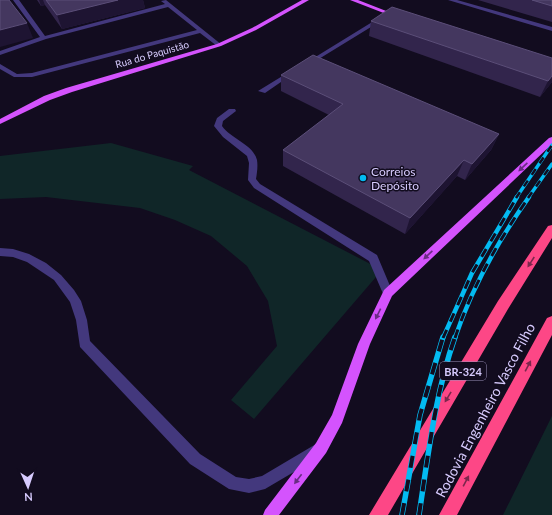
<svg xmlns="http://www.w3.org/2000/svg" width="552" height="515" font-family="Lato,sans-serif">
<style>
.green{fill:#102628}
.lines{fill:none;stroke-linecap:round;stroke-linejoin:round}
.minor{fill:#43387d;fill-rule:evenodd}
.major{fill:#d453fd;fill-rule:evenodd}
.highway{fill:#fd4786;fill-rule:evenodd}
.rail-far2-casing{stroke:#03bbf2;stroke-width:3.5}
.rail-far1-casing{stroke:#03bbf2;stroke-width:4.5}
.rail-casing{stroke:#03bbf2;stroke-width:5.5}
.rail-far2{stroke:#120c1f;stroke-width:2.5;stroke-dasharray:7;stroke-linecap:butt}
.rail-far1{stroke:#120c1f;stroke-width:3;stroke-dasharray:9;stroke-linecap:butt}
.rail{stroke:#120c1f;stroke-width:4;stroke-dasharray:12;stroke-linecap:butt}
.wall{fill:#32254c}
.shaded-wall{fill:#1e1432}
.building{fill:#44375f;stroke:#5b4e78}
.oneway{fill:#692c83}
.oneway2{fill:#7c274d}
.poi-dot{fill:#03bbf2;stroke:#120c1f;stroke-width:1.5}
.labels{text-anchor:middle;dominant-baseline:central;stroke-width:3;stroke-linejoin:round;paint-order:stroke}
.far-street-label{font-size:10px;fill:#d7cbfe;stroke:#120c1f}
.shield{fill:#120c1f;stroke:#9c92bb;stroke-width:1}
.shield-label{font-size:11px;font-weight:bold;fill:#d7cbfe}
.poi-label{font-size:12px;fill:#d7cbfe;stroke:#120c1f;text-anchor:start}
.near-street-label{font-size:14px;fill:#d7cbfe;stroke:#120c1f}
</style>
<rect width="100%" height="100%" fill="#120c1f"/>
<path class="green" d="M111,143l82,23 -4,4 193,100 -128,149 -23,-19 46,-54 -9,-45 -21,-35 -36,-30 -36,-16 -35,-12 -94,-11 -46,2v-43z
M552,416v99h-49z"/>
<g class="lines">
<path class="minor" d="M13,0h6l26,36 120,-32 -4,-3 5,-1 56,45 -5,1 -17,-13 -168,44h-18l-14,-8v-5l17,10 15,-1 165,-43 -29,-23 -122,32 -46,16v-4l40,-14z
M448,0h9l95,27v4z
M382,16l3,2 -1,1 -75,46 -5,-1z
M289,72l5,1 -29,20 -7,-2z
M229,109h6l1,2 -13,10 -1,5c9,13 31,18 35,34 1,6 0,13 -1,19l4,5 117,71 16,38 -1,3 -4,1 -4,-1 -15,-35 -115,-73 -6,-8 1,-17 -2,-7 -24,-19 -9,-11 3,-8z
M0,248l13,1 16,5 17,9 15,12 13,15 7,11 6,19 3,21 110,113 36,23 13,2 13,-3 54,-32 5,2 2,5 -2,5 -56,33 -16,4 -20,-4 -39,-25 -110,-117 -4,-27 -6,-18 -16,-22 -27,-18 -14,-5 -13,-1z"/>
<path class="major" d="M302,0h7l-53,30 -35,16 -149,46 -22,8 -50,24v-5l44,-23 22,-8 151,-44 35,-16z
M350,0h8l41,16 -5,1z
M552,137v7l-160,152 -22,48 -28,79 -16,30 -47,62h-16l2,-5 51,-67 16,-28 26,-71 26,-54 165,-152z"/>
<path class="highway" d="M552,225v13l-44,71 -120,206h-19l129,-214 50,-75z
M552,316v19l-95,180h-18l108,-197z"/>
<g class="rail-far2-casing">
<path id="rail-far2" d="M516,198l36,-53
M528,198l24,-34"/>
</g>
<g class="rail-far1-casing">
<path id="rail-far1" d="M443,338l29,-65 45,-76
M455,338c17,-51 43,-97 74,-141"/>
</g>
<g class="rail-casing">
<path id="rail" d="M402,515l18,-100 23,-78
M419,515c9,-59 16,-121 36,-178"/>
</g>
<use href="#rail-far2" class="rail-far2"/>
<use href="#rail-far1" class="rail-far1"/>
<use href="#rail" class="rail"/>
</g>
<path class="wall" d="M37,0h106l2,8 -83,21 -17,-24 -4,1z
M478,0h74v22z
M371,21l181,37v24l-12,15 -171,-61z
M281,75l218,59 -8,16 -26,30 -8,-4 -52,58 -122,-68v-16l46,-35 -48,-24z"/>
<path class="shaded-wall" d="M39,0h4l2,5 -4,1z
M118,0h25l2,8 -83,21 -5,-14z
M27,23l6,15 -33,9v-17z
M552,76v6l-12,15 8,-16z
M499,134l-8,16 -26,30 7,-16z
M464,160l-7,16 -52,58 5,-16z"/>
<path class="building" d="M0,0h9l18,23 -27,7z
M46,0h72l-61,15z
M532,0h20v6z
M392,7l160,51v18l-4,5 -177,-60z
M313,55l186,79 -27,30 -8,-4 -54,58 -127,-68 60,-46 -62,-29z"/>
<defs><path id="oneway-solid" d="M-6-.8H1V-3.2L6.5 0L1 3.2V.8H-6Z"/></defs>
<g class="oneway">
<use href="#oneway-solid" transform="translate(523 167) rotate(137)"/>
<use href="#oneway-solid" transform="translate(428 255) rotate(137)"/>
<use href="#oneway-solid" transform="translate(378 314) rotate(116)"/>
<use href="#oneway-solid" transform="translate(298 479) rotate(127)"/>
</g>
<g class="oneway2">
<use href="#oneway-solid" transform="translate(531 262) rotate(123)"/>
<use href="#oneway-solid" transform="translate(528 366) rotate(-62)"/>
<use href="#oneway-solid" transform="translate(448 397) rotate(121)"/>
<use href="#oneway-solid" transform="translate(466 481) rotate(-62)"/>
</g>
<circle class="poi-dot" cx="363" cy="178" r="4"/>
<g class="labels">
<g class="far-street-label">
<text transform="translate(152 54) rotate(-16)">Rua do Paquistão</text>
</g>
<rect class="shield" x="440" y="362" width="46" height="18" rx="3"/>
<g class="shield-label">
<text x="463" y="371">BR-324</text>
</g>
<g class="poi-label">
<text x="371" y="171">Correios<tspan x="371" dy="14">Depósito</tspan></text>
</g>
<g class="near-street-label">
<text transform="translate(485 410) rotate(-62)">Rodovia Engenheiro Vasco Filho</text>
</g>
</g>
<g transform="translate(28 487) rotate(177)" stroke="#120c1f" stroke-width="3" paint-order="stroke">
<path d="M0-3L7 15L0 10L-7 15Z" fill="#d7cbfe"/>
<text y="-6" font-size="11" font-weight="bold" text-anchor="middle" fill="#d7cbfe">N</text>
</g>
</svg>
